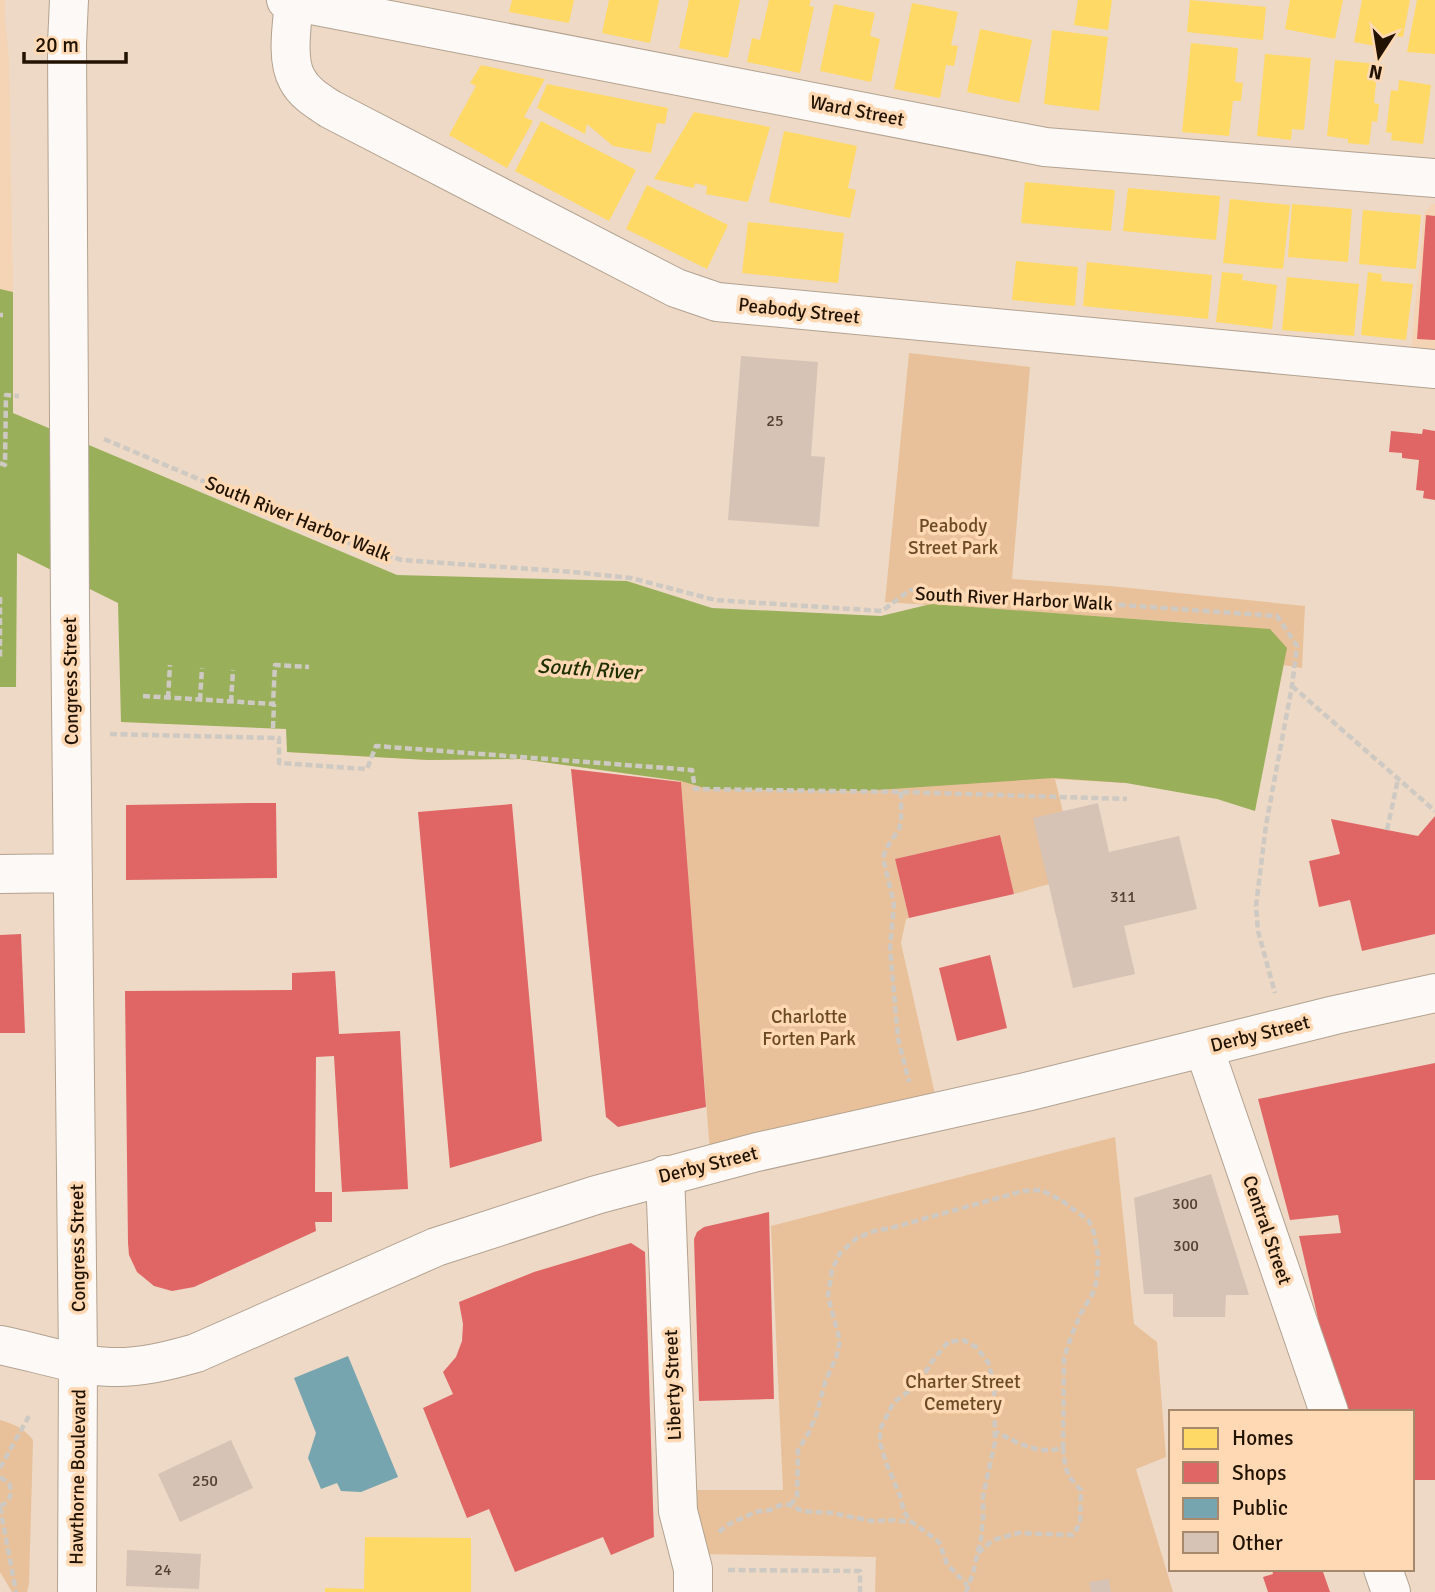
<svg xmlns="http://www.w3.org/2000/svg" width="1435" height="1592" font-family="Signika,sans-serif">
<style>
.built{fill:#f4d4b4}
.green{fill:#e8c19a}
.water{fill:#9aaf5a}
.homes{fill:#ffd966}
.shops{fill:#e06666}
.public{fill:#76a5af}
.building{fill:#d6c3b5}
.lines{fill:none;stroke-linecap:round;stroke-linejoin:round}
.minor-casing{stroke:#b3a291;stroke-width:40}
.major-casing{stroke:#b3a291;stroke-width:40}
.path{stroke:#cec9c2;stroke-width:4.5;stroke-dasharray:7 3.5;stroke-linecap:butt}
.minor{stroke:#fcf9f6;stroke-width:38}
.major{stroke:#fcf9f6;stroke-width:38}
.labels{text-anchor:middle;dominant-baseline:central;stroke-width:7;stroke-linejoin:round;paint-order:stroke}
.number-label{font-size:16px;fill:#524132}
.street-label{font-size:19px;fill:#221202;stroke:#fed9b4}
.park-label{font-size:19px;fill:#6c4a25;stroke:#fed9b4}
.water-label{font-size:21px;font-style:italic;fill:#202f02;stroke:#fed9b4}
</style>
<rect width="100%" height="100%" fill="#edd9c5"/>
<path class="built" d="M0,0h5v18l4,42 4,232 -13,-3z
M1432,204h3v146l-24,-2 13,-134z"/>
<path class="green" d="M909,353l121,14 -18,212 98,7 195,20 -3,62 -19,-3 -4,23 -71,-64 -323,-22z
M832,724l294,59 -71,-4 8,33 -14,72 -35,10 -14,-59 -105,24 14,59 -3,1 -5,24 38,169 -228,52 -31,-383 -159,-22 -93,1 -141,-8z
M1115,1137l19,187 23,18 9,115 -30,12 37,123h-298l1,-35 -179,-3 -2,-64h88l-12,-264z
M0,1420c14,4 24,8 33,20l-4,144 -2,8h-15l-12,-20z"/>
<path class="water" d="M0,289l13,3v121l384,162 230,6 85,27 169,8 50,-12 339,25 17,19 -32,163 -38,-12 -91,-16 -72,-5 -192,13 -154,-2 -27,-8 -160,-22 -93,1 -141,-8 -1,-23 -165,-7 -3,-119 -101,-50 -1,134h-16z"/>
<path class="homes" d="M512,0h62l-5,23 -60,-11z
M609,0h50l-9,43 -48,-10z
M689,0h51l-12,58 -49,-10z
M769,0h42l-2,6 5,1 -14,66 -53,-11 5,-24 8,2z
M1078,0h34l-4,30 -34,-5z
M1190,0l76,7 -3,33 -76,-8z
M1290,0h53l-8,39 -50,-10z
M1362,0h48l-7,37 -15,-2 -2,13 -32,-6z
M1417,0h18v54l-28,-2z
M912,3l46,9 -7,33 7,1 -4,20 -8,-1 -6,33 -46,-9z
M834,4l41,9 -5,23 10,3 -9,43 -51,-11z
M980,29l52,11 -13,63 -52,-11z
M1052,30l56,7 -9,74 -55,-7z
M1191,43l47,5 -3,34 8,1 -2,18h-8l-4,35 -47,-4z
M1265,54l46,4 -7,72 -12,-1 -1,11 -34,-4z
M1335,60l43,4 -4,39 5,1 -2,18 -5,-1 -3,24 -21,-2v-4l-21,-3z
M481,65l64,14 -21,38 9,4 -26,47 -58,-33 27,-49 -6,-3z
M1399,80l32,5 -8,59 -32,-4 1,-7 -6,-1 5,-42 7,1z
M547,84l121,24 -3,16 -8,-1 -6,30 -38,-7 -26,-22 -2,10 -48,-26z
M694,112l76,15 -22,75 -42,-8 1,-8 -12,-3 -1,5 -40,-9z
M541,121l95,49 -27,51 -94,-50z
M784,131l73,15 -9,42 8,2 -6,28 -81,-16z
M1025,182l90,8 -4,41 -90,-8z
M647,185l81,40 -21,44 -81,-40z
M1128,188l92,8 -4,44 -93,-9z
M1230,199l60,6 -7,64 -60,-6z
M1292,204l60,5 -4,53 -60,-5z
M1363,210l58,5 -5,54 -57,-5z
M748,222l96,11 -6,50 -96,-10z
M1016,261l62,6 -3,39 -63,-6z
M1087,262l125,13 -4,44 -125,-13z
M1222,272l21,2 -1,6 35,5 -5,44 -56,-7z
M1368,272l14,2 -1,7 32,3 -7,56 -45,-5z
M1287,277l72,7 -5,52 -72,-6z
M365,1537l106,1v54h-146v-4l39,1z"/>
<path class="shops" d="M1426,215l9,1v124l-18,-1z
M1423,429l12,2v69l-12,-2 1,-7 -8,-1 3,-30 -17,-2v-5l-13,-1 2,-21 31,3z
M571,769l110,13 25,325 -88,20 -12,-10z
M250,803h26l1,75 -151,2v-75z
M512,804l30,337 -92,27 -32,-356z
M1435,816v118l-73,17 -12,-51 -31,7 -10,-46 31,-7 -9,-35 87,17z
M1000,835l14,59 -105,24 -14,-59z
M21,934l4,99h-25v-98z
M990,955l17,73 -50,13 -18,-73z
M335,971l4,63 61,-3 8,158 -66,3 -8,-136 -18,1 -1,135h17v30h-17l1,9 -122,56 -22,4 -18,-5 -17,-14 -8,-17 -1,-12 -3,-252 167,-1v-17z
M1435,1063v417h-23v-68h-65l-28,-89 -20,-87 42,-3 -3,-18 -48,5 -32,-121z
M769,1212l5,187 -75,2 -5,-162 3,-7 7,-5z
M631,1243l14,9 9,285 -43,18 -8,-18 -88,35 -26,-63 -22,9 -44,-110 30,-14 -10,-22 13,-15 6,-16 1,-17 -4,-22 75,-30z
M1272,1569h50l8,23h-62l-5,-15 10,-3z"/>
<path class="public" d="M348,1356l50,121 -37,15 -20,-1 -4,-8 -16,6 -13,-31 8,-25 -22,-55z"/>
<path class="building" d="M741,356l77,6 -7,94 14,1 -6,70 -91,-7z
M1098,803l11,49 70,-16 18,73 -73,17 11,48 -62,14 -40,-170z
M1211,1174l38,121h-23l-1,22h-52v-23h-29l-10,-96z
M231,1440l22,48 -73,34 -22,-48z
M127,1550l74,4 -2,35 -73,-3z
M1109,1579l2,13h-20l-2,-10z"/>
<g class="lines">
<g class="minor-casing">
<path id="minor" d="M69,0l-2,44 3,565 8,753
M286,0l759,147 390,31
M294,2c-2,22 -8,58 3,77 7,14 21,22 33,30l346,179 41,14 718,67
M0,874l73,-1
M1204,1048l125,364
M665,1175l13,336 15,58v23
M1383,1569l8,23"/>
</g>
<g class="major-casing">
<path id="major" d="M0,1345c36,7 75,21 111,22 29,1 57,-6 85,-14l240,-106 160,-52 161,-43 269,-60 309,-77 100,-22
M77,1592l1,-230"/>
</g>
<path class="path" d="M0,315h3
M104,439l250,106 48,15 171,12 58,6 84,22 167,11 28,-21 367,26 20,30 -5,40 -26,139 -10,81 2,25 17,62
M0,463l5,2 1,-70 13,1
M0,597v63
M1292,686l143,125
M143,696l130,8 2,-39 34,2
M168,698l2,-33
M200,700l2,-32
M231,702l2,-32
M273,728l1,-24
M110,734l169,4v25l88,6 9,-23 316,24 3,19 206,3 226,7
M901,792v28l-2,9 -13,20 -3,9 11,46 -4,44 8,90 11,44
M1387,830l11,-51
M0,1468l29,-52
M0,1477l9,6c4,11 1,19 -9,23
M790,1505l7,-8 1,-47 11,-18 8,-19 8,-31 11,-24 4,-17 -12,-45 4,-26 8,-17 17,-15 17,-7 17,-3 132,-37 18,-1 20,10 28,21 5,12 4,22 -1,25 -5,15 -11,18 -9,21 -8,24 -1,90
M0,1507l16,85
M719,1532l10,-8 27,-12 14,-2 13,-6 7,1 12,6 30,2 40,8 20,-1 19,2
M978,1553l15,-13 25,-7 55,2 7,-12 1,-33c-15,-14 -16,-22 -18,-42 -26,7 -44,-5 -67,-16
M728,1570l132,1v21
M966,1592l7,-19 8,-35 2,-20v-22l12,-54 -1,-58 -6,-22 -12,-15 -13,-7 -15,2 -18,22 -7,13 -11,12 -18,13 -14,27v14l7,22 13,31 4,16 8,10 27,20 8,22 20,21"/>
<use href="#minor" class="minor"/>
<use href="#major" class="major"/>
</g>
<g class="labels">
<g class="number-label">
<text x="775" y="421">25</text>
<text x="1123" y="897">311</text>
<text x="1185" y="1204">300</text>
<text x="1186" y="1246">300</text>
<text x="205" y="1481">250</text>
<text x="163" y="1570">24</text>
</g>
<g class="street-label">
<text transform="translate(857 111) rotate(11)">Ward Street</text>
<text transform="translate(799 311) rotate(6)">Peabody Street</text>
<text transform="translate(298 519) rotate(22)">South River Harbor Walk</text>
<text transform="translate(1014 599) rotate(3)">South River Harbor Walk</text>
<text transform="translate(71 681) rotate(-91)">Congress Street</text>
<text transform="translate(1260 1034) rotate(-14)">Derby Street</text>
<text transform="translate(708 1165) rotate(-14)">Derby Street</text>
<text transform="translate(1267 1230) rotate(71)">Central Street</text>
<text transform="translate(78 1248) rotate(-91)">Congress Street</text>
<text transform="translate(673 1385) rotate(-92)">Liberty Street</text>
<text transform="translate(78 1477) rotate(-89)">Hawthorne Boulevard</text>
</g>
<g class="park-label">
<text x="953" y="526">Peabody<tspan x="953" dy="22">Street Park</tspan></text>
<text x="809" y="1017">Charlotte<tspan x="809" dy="22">Forten Park</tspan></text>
<text x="963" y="1382">Charter Street<tspan x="963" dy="22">Cemetery</tspan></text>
</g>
<g class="water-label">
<text transform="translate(589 669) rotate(4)">South River</text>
</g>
</g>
<rect x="1169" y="1410" width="245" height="161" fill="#fed9b4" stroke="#a6896d" stroke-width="2"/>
<rect x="1183" y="1428" width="35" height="21" fill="#ffd966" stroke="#a6896d" stroke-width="2"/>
<text x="1232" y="1445" font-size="21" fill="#221202">Homes</text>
<rect x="1183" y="1462" width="35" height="21" fill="#e06666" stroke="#a6896d" stroke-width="2"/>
<text x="1232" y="1480" font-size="21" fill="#221202">Shops</text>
<rect x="1183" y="1498" width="35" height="21" fill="#76a5af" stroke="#a6896d" stroke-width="2"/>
<text x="1232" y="1515" font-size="21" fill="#221202">Public</text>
<rect x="1183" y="1532" width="35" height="21" fill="#d6c3b5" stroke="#a6896d" stroke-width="2"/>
<text x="1232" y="1550" font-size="21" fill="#221202">Other</text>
<g transform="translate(1379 56) rotate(192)" stroke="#fed9b4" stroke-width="5" paint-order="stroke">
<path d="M0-5L12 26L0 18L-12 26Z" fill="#221202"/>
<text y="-10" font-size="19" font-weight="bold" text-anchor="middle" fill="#221202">N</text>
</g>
<path d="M24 52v10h102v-10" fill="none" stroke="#221202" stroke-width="3.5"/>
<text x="35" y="52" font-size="21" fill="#221202" stroke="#fed9b4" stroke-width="5" paint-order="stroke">20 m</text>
</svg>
